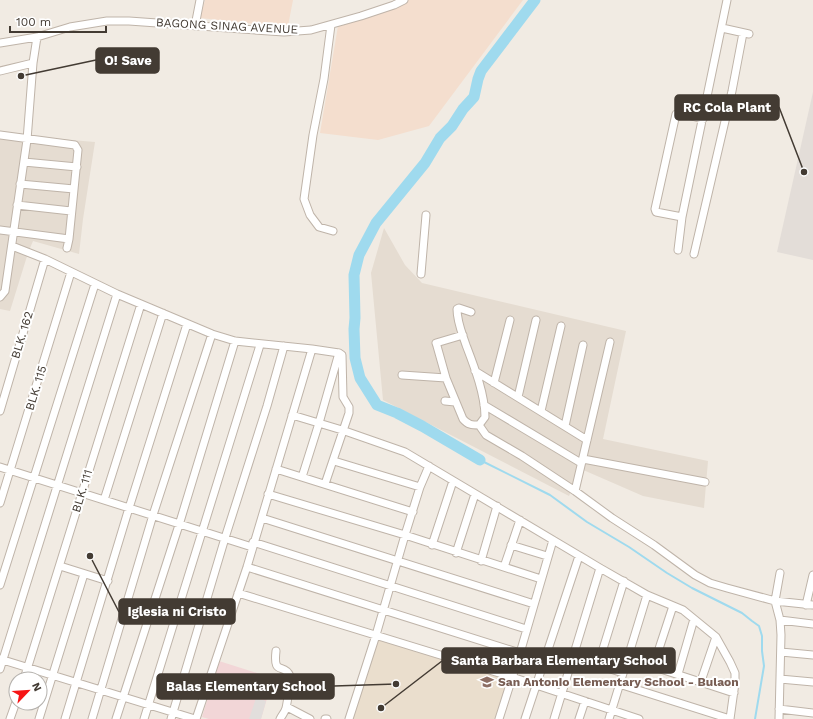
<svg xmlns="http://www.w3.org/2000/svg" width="813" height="719" font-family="'Work Sans',sans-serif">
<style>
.residential{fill:#e5dcd1}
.commercial{fill:#f4dece}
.industrial{fill:#e3ddd8}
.education{fill:#eadecd}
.medical{fill:#f2d6d7}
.parking{fill:#e2dedc}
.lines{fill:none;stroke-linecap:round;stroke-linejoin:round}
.stream{stroke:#9fdaee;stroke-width:2}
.river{stroke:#9fdaee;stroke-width:11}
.minor-casing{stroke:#bfb4a9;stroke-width:9}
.minor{stroke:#fff;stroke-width:7}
.labels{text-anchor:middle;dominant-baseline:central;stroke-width:4;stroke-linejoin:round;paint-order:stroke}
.street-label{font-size:12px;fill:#433b33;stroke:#fff}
.education-label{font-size:12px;font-weight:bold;fill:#785e54;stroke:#fff;text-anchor:start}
.leader{fill:none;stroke:#433b33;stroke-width:1.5}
.callout-dot{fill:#433b33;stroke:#fff;stroke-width:1.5}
.callout{fill:#433b33;stroke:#433b33;stroke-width:1.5}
.callout-label{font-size:13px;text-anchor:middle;font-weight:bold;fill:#fff}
</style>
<rect width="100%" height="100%" fill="#f1ebe3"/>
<path class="residential" d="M0,134l95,8 -12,77 -4,35 -46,-13 -5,12 -18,58 -10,-2z
M384,228l21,37 17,18 204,48 -23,108 105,22 -4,47 -61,-12 -62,-27 -12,27 -186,-96 -12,-127z"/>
<path class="commercial" d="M205,0h88l-5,26 -32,-2 -56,-6z
M408,0h115l-94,126 -51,14 -58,-7 18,-107z"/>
<path class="industrial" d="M813,92v168l-36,-8z"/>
<path class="education" d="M378,640l131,38 -13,41h-145z"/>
<path class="medical" d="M219,661l54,17 -12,41h-52l-7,-2z"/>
<path class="parking" d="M255,683l6,2 -3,8 4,2 -2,4 6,2 -5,18h-12l7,-21 -2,-1 1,-2 -3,-1z"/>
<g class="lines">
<path class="stream" d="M480,460l70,35 37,27 42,25 38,26 25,15 50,25 10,8 7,5 3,10v15l2,15 -9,53"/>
<path class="river" d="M480,460l-58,-34 -25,-13 -20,-8 -17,-27 -5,-20 -1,-29 1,-11 -1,-43 5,-20 17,-32 49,-60 15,-25 12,-12 11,-17 11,-12 4,-18 3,-8 54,-71"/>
<g class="minor-casing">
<path id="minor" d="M331,25l-7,54 -11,56 -9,64 6,16 9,12 14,4
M195,26l5,-26
M722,28l27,6
M0,43l37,-6 33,-10 37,-6h22l155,11 27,-2 50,-14 33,-11 10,-5
M0,71l33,-8
M0,135l75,10 3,5 -9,89 -69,-9
M24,162l53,5
M20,184l54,5
M17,205l54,6
M682,217l-26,-5 -1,-3 21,-95 4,-1 23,6
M12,246l33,13 72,35 95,40 23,7 77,8 27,4
M67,248l2,-9
M678,250l4,-33 45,-217
M694,254l38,-163 11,-58
M421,274l5,-59
M0,297l5,-6 22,-151 6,-77 4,-26
M471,312l-12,-4 -2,1c0,13 5,24 9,36 8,21 19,49 19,72l-6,8 7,10 36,21 53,35 37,27 42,27 41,30 15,8 17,5 48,13 38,4
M463,335l-27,8 1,3 9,32 17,41c5,6 9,6 16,6
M475,371l112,69
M402,375l44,3
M494,383l16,-63
M518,397l18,-77
M445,401l10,1
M484,405l97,58
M0,411l45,-152
M541,411l20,-85
M292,415l50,15 63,22 195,116 47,27 36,15 33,27 14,25 5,11v10l-5,36
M565,426l18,-81
M583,459l122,23
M334,461l86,26
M0,467l252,80
M276,469l137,43
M302,477l17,-54 20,-70
M325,484l24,-71v-6l-6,-10 -1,-42 -3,-2
M575,491l35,-149
M268,494l137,41 136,44
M104,500l59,-187
M0,503l71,-231
M262,518l272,86
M253,542l273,87
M432,545l21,-64
M511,545l36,11
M456,553l19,-59
M481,561l16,-55
M60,566l48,15
M247,567l273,86
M504,567l16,-47
M0,585l95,-301
M238,593l274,84 127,42
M806,605l7,-30
M780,620l33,4
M276,651c-3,26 8,11 14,25 1,2 -3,28 -4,32 -1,4 -4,7 -6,11
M781,652l32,3
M573,657l25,8
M627,658l107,35
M0,659l195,60
M653,667l20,-61
M0,669l117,-375
M623,673l-25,-8 26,-84
M678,674l16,-55
M24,679l117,-375
M780,679l33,3
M701,681l15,-44
M619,684l111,35
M287,707l23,12
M779,709l34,4
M10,719l6,-17
M39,719l45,-145
M65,719l64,-211 58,-184
M92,719l61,-204 59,-181
M116,719l63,-194 56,-184
M144,719l116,-374
M171,719l54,-181 42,-132 17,-60
M196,719l51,-152 65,-218
M325,719h2
M349,719l27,-84 29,-100 15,-48 9,-21
M499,719l21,-66 33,-113
M525,719l54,-163
M554,719l46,-151
M579,719l6,-18
M609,719l38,-124
M779,719l2,-84 -1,-15 -5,-19 5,-28"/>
</g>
<use href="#minor" class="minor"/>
</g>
<defs>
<g id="school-bare" transform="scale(1.08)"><path d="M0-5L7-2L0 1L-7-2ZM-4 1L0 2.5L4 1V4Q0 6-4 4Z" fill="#8d6e63" stroke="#fff" stroke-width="2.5" paint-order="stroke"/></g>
</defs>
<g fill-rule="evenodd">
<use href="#school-bare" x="487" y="682"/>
</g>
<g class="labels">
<g class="street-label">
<text transform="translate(227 26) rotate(3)">BAGONG SINAG AVENUE</text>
<text transform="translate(22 335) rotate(-73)">BLK. 162</text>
<text transform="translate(36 388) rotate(-73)">BLK. 115</text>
<text transform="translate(82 491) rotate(-73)">BLK. 111</text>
</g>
<g class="education-label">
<text x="498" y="682">San Antonio Elementary School - Bulaon</text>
</g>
</g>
<path class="leader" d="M21 76L96 60M804 172L779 107M90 556L119 612M381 708L442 661M396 684L334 686"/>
<g class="callout-dot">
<circle cx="21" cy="76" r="4"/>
<circle cx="804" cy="172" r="4"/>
<circle cx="90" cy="556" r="4"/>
<circle cx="381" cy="708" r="4"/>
<circle cx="396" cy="684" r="4"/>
</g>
<g class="callout">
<rect x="96" y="48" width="63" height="25" rx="4"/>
<rect x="675" y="95" width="104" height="25" rx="4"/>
<rect x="119" y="599" width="116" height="25" rx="4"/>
<rect x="442" y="648" width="233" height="25" rx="4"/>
<rect x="157" y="674" width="177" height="25" rx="4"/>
</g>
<g class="callout-label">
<text x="128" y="65">O! Save</text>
<text x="727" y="112">RC Cola Plant</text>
<text x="177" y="616">Iglesia ni Cristo</text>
<text x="559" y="665">Santa Barbara Elementary School</text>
<text x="246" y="691">Balas Elementary School</text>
</g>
<g transform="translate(28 691) rotate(65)"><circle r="19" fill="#ffffff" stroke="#b4b1ad"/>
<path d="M0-3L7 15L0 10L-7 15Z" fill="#f61515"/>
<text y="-6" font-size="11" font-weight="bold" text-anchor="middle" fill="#433b33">N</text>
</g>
<path d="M10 26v6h96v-6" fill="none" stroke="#433b33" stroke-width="2"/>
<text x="16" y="26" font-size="12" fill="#433b33" stroke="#ffffff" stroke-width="3" paint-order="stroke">100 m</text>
</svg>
